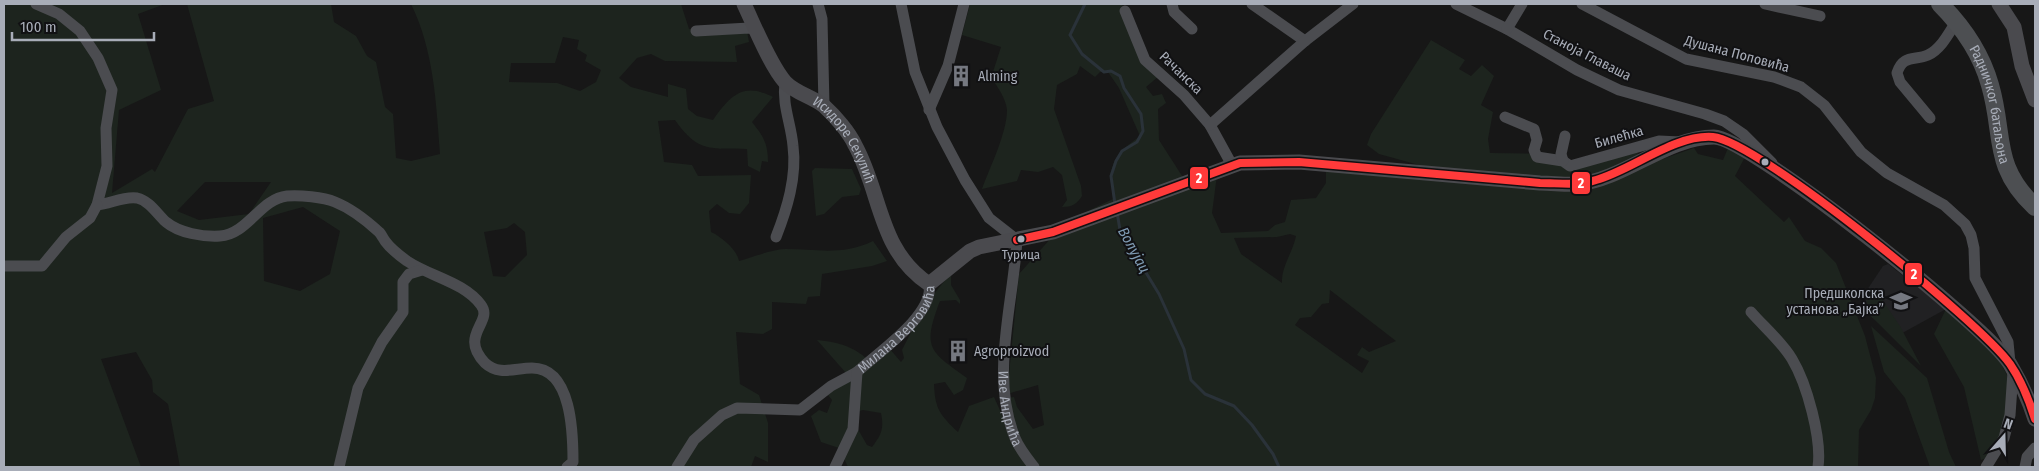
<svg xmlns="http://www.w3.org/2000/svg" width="2039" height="471" font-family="'Fira Sans Condensed',sans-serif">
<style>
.built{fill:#212123}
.green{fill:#1d241e;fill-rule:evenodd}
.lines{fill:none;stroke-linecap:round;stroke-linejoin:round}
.stream{stroke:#2a3239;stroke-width:3}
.street{stroke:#4b4c50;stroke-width:11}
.secondary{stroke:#4a4a4e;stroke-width:15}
.primary{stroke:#4d4f52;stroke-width:18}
.bus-1-casing{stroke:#111113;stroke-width:11}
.bus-1{stroke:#ff3a3a;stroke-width:8}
.bus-dot{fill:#a8adb8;stroke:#111113;stroke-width:2}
.labels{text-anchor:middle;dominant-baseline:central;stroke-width:4;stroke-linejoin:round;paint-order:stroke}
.bus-label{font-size:13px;fill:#a8adb8;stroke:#111113}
.street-label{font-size:14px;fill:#a8adb8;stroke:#111113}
.poi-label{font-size:14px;fill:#a8adb8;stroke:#111113;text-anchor:start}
.water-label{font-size:15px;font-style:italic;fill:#7f9bb3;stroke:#111113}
.line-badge{stroke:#111113;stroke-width:2}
.badge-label{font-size:14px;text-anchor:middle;font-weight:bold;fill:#fff}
</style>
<rect width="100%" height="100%" fill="#171717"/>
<path class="built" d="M1888,264l58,45 -51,28 -28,-24 -2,-20 18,-27z"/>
<path class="green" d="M4,4h161l-27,10 23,76 -42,20 -7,83 40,-24 3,3 33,-63 26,-8 -27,-97h144l3,18 22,14 11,20 9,6 9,45 8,7 3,44 15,3 29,-7c-4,-52 -6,-103 -29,-150h270l8,25 33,6 25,-4 2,11 -14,4 2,16 -72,-1 -14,-7 -14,4 -18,20 12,9 37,10v-13l18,5 2,20 9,7 16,4c18,-25 30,-38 60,-23l-21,25c11,14 16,21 16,40l-6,-1 -2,11 -12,-6 -1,-17c-37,-1 -49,4 -72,-29l-17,1 6,41 28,3 6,11 53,-1 -2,28 -9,11 -11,-1 -12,-9 -8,7 2,21c11,5 26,18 28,29 14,-4 31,-11 46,-12 32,0 57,7 88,-8l14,20 -15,5 -50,8 -2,22 -12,1 -2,7 -34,-2v27l-9,5 -27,-2 4,52 19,11 9,28v39l-13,-6 -4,11h-571l-12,-63 -15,-12 -1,-12 -16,-28 -35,7 40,108h-137zM563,37l16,3 -2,9 10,6 -2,6 16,9 -5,12 -16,9 -23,-8 -48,-1 2,-19h44zM205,182h66l-22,32 -50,6 -22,-9zM303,207l37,24 -10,43 -30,17 -36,-10 -1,-63zM514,223l11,9 2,23 -22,22 -12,-1 -9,-44 23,-4z
M970,4h152l15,42 22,30 -13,11 7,9 9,-2 4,9 -8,6 1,31 25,39 -92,35 -2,-4 23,-11c-4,-35 -2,-42 27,-63l-21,-48 -11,-16h-8l-5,5 -15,-11 -3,8 -20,11 -3,24 27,77 1,10c-5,8 -10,11 -20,11l5,-7 -5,-25 -9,-8 -15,5 -17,-2 -4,11 -35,8c8,-22 25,-56 25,-79 -1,-11 -9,-23 -16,-32l10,-31 -39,-12z
M1431,40l34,20 -6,9 12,7 11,-11 12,11 -13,29 12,7 -5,27 2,14 71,1 12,14 64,-16 6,14 51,-18 4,6 25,6 5,-12 17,9 -10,19 49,46 5,-5 16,24 16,7 15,15 29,73 11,42 -1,20 -4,12 -12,20 -1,37h-1010l-9,-19 -18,-6 -10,-26 8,-6 8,3 5,-13 -4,-5 18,-22 -29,-33c22,2 39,7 54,23l18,-15 12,14 3,-4 -2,-8c13,-26 28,-55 49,-76v11l9,15v4l-4,-4 -16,1c-18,47 -11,50 27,77l-4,12 -9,5 -9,-13 -11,2c1,25 6,31 24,48l11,-26 25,-9 9,20 4,-19 7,-1 3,10 16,22 11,-4 -6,-40 -31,9 12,-120 33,-37 165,-62 -5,38 9,20 47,-2 7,-6 10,-3 6,-22 25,-2 10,-15v-13l93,-5 -40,-11 -12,-9 4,-11zM1290,234l6,2c-3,16 -15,31 -14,47l-41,-29 -7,-16 43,-1zM1330,290l66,51 -27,11 -7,-5 -5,8 12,6 -7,12 -67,-48 5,-7 11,-1 11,-13 7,-1zM863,410l18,3c3,15 1,21 -9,34l-5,-2 -16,-28 1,-4z
M815,168l37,1 9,20 -2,6 -17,2 -18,17 -8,2 -4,-45z
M1876,291l24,35 21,40 -52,-52 -4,-20z
M1946,309l52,49 10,19v73l-27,10 -17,-73 -30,-53z
M1871,326l56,52 22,74 7,15h-26l-25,-69 -21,-26z"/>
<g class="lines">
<path class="stream" d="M1085,4l-15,31 12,19 22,18 7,-1 9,5 4,12 17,26 2,17 -6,11 -15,9 -6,10 -5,15 4,28
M1117,212l3,18 39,64 25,55 7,31 14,14 29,12 18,19 21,29 6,13"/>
<g class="street">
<path d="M36,4l23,10 21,17 18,27 14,32 -6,38 1,38 -10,39c13,-1 26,-9 40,-7 13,3 20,16 29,24 13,11 37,15 54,14 28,-2 40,-37 67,-40 13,-1 36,1 48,6 15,6 32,19 44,30 2,2 4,6 6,9 5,7 15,15 22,20 24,16 57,21 74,44 13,17 -23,30 4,58 14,13 30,5 47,5 40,0 41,66 41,94l-6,5"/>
<path d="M818,4l4,15 2,87"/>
<path id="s1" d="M901,4l14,68 22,55 28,53 24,38 28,22c-4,66 -27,135 -2,198 4,10 12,20 19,29"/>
<path d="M1172,4l2,8 18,17"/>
<path d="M1252,4l53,37"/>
<path d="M1456,4l51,25 70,41 42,20 86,24 19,7 19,13 29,29"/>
<path d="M1582,4l104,55 88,18 27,10 23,18 37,47 26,21 57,32 21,19 6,11 3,13 1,30 33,64 2,21"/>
<path d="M1765,4l55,12"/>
<path d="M1125,11l20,49 39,35 26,30 22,40"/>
<path d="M1507,29l15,-25"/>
<path d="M696,31l53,-3 8,2"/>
<path d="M929,110l19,-44 16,-62"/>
<path d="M1505,117l29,12 3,11 -3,10 3,7 26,4 7,5 89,-25 21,1"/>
<path d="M1930,118l-30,-36 -3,-9c6,-19 18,-12 31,-18 13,-6 21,-22 28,-33"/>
<path d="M1210,125l95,-84 48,-37"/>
<path d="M1563,161l-2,-7 4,-18"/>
<path d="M776,237c11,-28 21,-60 17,-91 -2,-23 -11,-40 -8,-64"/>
<path d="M4,266h38l24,-29 24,-19 7,-13"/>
<path d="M1751,312c13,15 31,30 41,47 15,25 30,80 26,108"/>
<path d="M339,467l19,-79 24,-46 21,-30v-30l6,-8 13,-4"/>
<path d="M677,467l17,-27 28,-25 15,-7 63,2 31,-24 26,-14"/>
<path id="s2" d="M835,467l18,-38 4,-57c20,-19 78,-57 72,-88"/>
<path d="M1986,467l18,-29 6,-23 3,-43"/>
<path d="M2025,467l2,-10 8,-9"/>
</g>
<g class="secondary">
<path id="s3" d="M744,4c10,21 26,61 41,78 10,11 28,15 39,24 11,10 25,26 31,39 27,49 23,105 74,139l41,-33 9,-4 74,-15 187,-69 59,-1 241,21c13,0 26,2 38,1 47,-5 89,-47 136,-47 35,0 274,190 296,227 10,17 19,36 25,55"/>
<path d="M1999,4l15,23 8,39 13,34"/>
</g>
<path class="primary" id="s4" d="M1940,4c23,23 41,49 50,81 15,51 1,80 45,122"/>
<g class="bus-1-casing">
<path id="bus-1" d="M1017,240l36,-8 187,-69 59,-1 241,21c19,0 38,3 56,-3 36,-10 79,-46 117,-43 45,4 267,185 297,227 11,16 19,36 25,55"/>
</g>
<use href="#bus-1" class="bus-1"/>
</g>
<defs>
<g id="building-bare" transform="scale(1.725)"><path d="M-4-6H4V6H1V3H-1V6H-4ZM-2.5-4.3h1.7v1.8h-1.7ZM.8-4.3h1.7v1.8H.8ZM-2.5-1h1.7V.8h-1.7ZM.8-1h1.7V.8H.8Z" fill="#757880" stroke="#111113" stroke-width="2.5" paint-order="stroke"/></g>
<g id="school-bare" transform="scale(1.725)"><path d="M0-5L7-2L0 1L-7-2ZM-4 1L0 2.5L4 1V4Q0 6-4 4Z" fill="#757880" stroke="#111113" stroke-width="2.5" paint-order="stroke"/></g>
</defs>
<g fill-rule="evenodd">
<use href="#building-bare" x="961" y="76"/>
<use href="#school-bare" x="1901" y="301"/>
<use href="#building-bare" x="958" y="351"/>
</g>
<g class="bus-dot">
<circle cx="1765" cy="162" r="4.5"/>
<circle cx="1021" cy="239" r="4.5"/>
</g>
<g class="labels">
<g class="bus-label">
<text x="1021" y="254">Турица</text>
</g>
<g class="street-label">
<text transform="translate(1737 54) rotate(15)">Душана Поповића</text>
<text transform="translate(1587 55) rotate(27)">Станоја Главаша</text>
<text transform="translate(1181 73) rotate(44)">Рачанска</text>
<text stroke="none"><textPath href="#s4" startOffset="115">Радничког батаљона</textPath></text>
<text transform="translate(1619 137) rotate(-16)">Билећка</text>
<text stroke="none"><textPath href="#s3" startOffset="174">Исидоре Секулић</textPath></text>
<text stroke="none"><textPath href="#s2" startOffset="159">Милана Верговића</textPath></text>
<text stroke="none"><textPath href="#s1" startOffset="439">Иве Андрића</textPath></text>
</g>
<g class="poi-label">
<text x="978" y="76">Alming</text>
<text x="1884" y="293" text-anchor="end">Предшколска<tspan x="1884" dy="16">установа „Бајка”</tspan></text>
<text x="974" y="351">Agroproizvod</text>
</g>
<g class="water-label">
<text transform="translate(1134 250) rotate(61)">Волујац</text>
</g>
</g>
<g class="line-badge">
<rect x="1189" y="166" width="20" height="24" rx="5" fill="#ff3a3a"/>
<rect x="1571" y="171" width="20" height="24" rx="5" fill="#ff3a3a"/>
<rect x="1904" y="262" width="19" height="24" rx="5" fill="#ff3a3a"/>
</g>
<g class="badge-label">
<text x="1199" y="183">2</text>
<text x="1581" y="188">2</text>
<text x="1914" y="279">2</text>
</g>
<rect width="2039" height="471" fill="none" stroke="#a8adb8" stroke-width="10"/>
<g transform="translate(2004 436) rotate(20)" stroke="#111113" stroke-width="4" paint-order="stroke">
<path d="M0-4L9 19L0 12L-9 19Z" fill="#a8adb8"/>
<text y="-8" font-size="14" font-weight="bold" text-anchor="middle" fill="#a8adb8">N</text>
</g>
<path d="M12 32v8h142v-8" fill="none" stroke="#a8adb8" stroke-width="2.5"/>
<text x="20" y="32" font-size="15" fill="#a8adb8" stroke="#111113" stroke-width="4" paint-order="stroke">100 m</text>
</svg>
